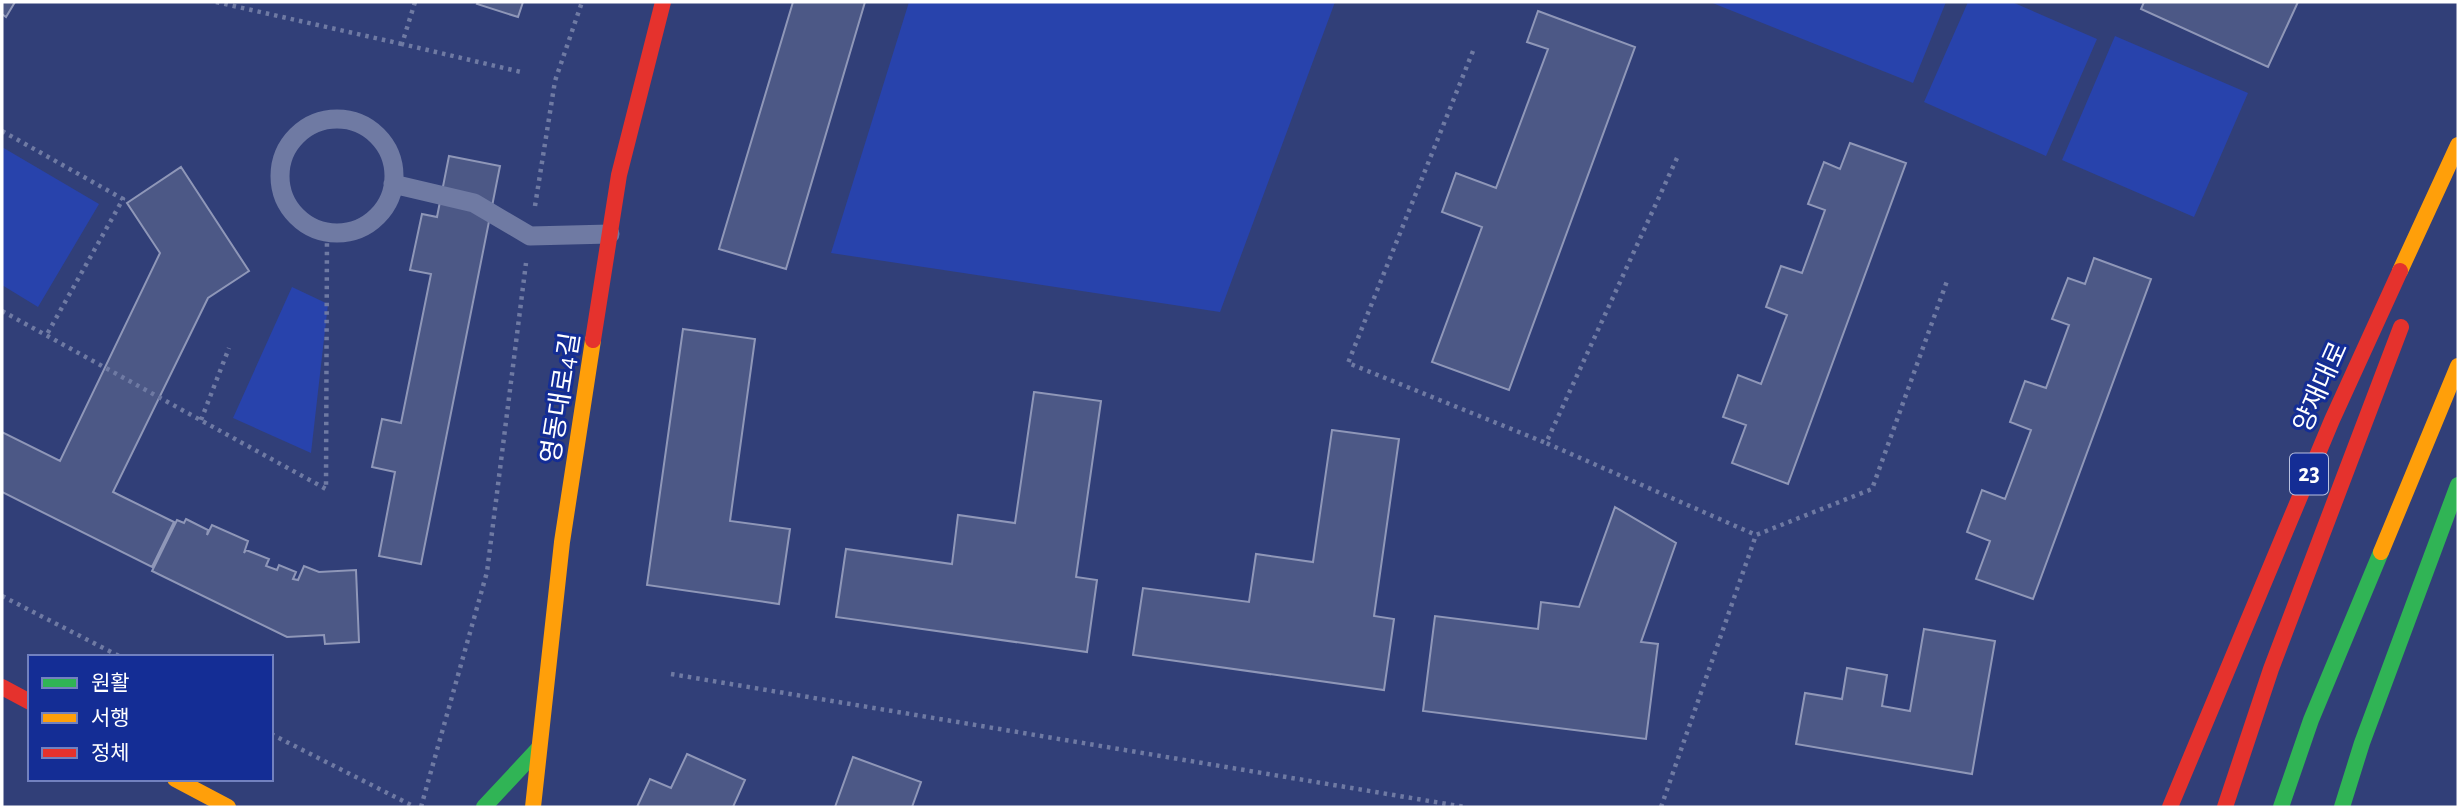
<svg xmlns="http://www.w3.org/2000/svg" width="2460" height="809" font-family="'Alegreya Sans','Noto Sans KR',sans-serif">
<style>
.green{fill:#2843ac}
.building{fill:#4c5886;stroke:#8f97b8;stroke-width:2}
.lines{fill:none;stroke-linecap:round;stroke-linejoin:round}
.path{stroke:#6f7aa3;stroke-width:4.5;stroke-dasharray:3.5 5;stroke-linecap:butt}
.lane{stroke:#6f7aa3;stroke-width:19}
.fast{stroke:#30b455;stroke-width:16}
.slow{stroke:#ff9f0a;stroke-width:16}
.jam{stroke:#e5322d;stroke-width:16}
.labels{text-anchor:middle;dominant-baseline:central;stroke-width:6;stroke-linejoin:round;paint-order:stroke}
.shield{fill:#142d95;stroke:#b8c0df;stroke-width:2}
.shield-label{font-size:24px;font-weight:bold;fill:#fff}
.street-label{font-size:26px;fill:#fff;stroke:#142d95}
</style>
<rect width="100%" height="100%" fill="#313f78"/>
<path class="green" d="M909,2h426l-115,310 -389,-59z
M1710,2h236l-33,81z
M1968,2h44l85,37 -51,117 -122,-54z
M2115,36l133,57 -54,124 -132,-57z
M2,147l97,57 -61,103 -36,-22z
M292,287l36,17 -17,149 -78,-35z"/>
<path class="building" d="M2,2h13l-9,15 -4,-3z
M478,2h45l-5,15 -41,-13z
M793,2h72l-79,267 -67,-20z
M2144,2h154l-30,65 -127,-58z
M1538,11l97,36 -126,343 -77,-28 50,-135 -40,-15 14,-39 40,15 52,-139 -21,-7z
M1850,143l56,20 -118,321 -56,-21 14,-38 -23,-8 15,-42 23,9 26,-69 -21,-8 15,-41 21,7 23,-63 -17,-6 16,-42 16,7z
M449,156l51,10 -79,398 -42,-8 16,-84 -23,-5 10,-48 19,4 30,-149 -21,-4 12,-56 15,3z
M181,167l68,104 -41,27 -95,194 61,30 -22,45 -150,-75v-60l58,29 100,-208 -33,-50z
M2094,258l57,21 -118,320 -57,-20 14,-38 -23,-9 15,-42 23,9 26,-69 -21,-8 15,-41 21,7 23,-63 -17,-6 16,-41 17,6z
M683,329l72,10 -25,182 60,8 -11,75 -132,-19z
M1034,392l67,9 -25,176 21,3 -10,72 -251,-35 10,-68 106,15 6,-49 57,8z
M1332,430l67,9 -25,177 20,3 -10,71 -251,-35 10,-67 106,14 7,-48 57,8z
M1615,507l61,36 -35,99 17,2 -12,95 -223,-28 12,-95 103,13 3,-27 38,5z
M186,519l22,11 -1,5 5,-10 36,16 -4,12 2,-3 23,9 -3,7 11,4 2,-5 17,7 -3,7 5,1 6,-14 15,6 37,-2 3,72 -34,2 -1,-9 -37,2 -135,-66 25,-51 7,3z
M1924,629l71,12 -23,133 -176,-30 9,-51 37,6 5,-31 40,7 -5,31 28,5z
M687,754l58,26 -12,27h-96l13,-28 21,9z
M853,757l68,25 -9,25h-77z"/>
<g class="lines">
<path class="path" d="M216,2l186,42
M415,2l-13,42 119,28
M1473,51l-125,312 198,80
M2,131l121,68 -77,137
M1677,158l-131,285 210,92
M535,206l20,-125 27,-79
M2,311l324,178 1,-257
M201,420l28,-72
M2,596l119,61
M671,674l794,133
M271,734l144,73
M421,807l66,-235 39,-309
M1661,807l95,-272 116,-46 75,-208"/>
<path class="lane" d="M280 176a57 57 0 1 1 114 0a57 57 0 1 1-114 0Z
M393,184l81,19 56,33 80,-2"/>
<path class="fast" d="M484,807l55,-59
M2281,807l30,-87 70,-168
M2342,807l20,-64 96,-258"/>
<path class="slow" d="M2400,271l58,-126
M2381,552l77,-186
M175,779l53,28
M533,807l29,-265 31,-202"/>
<path class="jam" d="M593,340l26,-165 44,-173
M2,687l28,15
M2170,807l162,-387 68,-149
M2225,807l46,-138 130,-342"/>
</g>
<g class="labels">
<rect class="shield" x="2290" y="453.5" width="38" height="41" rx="5"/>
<g class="shield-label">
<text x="2309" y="474">23</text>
</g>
<g class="street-label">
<text transform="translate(2321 387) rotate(-66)">양재대로</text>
<text transform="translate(561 398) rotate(-81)">영동대로4길</text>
</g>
</g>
<rect width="2460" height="809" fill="none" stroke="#ffffff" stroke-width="7"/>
<rect x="28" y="655" width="245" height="126" fill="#142d95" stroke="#7281bf" stroke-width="2"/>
<rect x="42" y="678" width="35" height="10" fill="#30b455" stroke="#7281bf" stroke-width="2"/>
<text x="91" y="690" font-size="21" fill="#ffffff">원활</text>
<rect x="42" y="713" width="35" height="10" fill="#ff9f0a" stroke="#7281bf" stroke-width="2"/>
<text x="91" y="725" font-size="21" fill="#ffffff">서행</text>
<rect x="42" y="748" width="35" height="10" fill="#e5322d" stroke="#7281bf" stroke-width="2"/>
<text x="91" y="760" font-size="21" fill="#ffffff">정체</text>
</svg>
